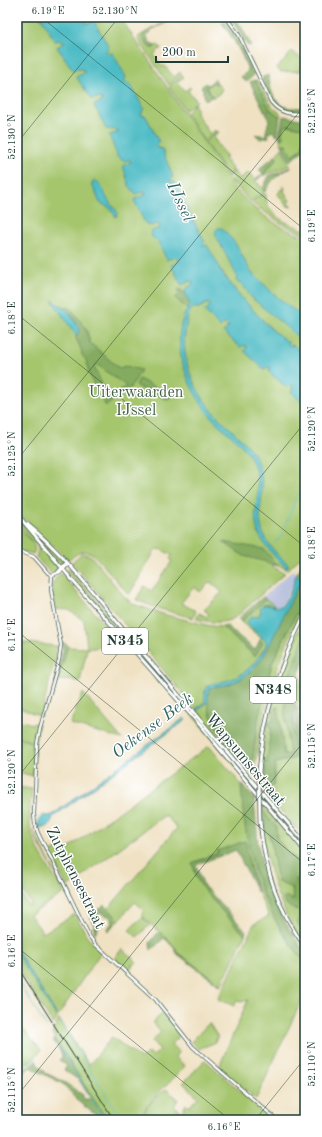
<svg xmlns="http://www.w3.org/2000/svg" width="322" height="1137" font-family="'Old Standard TT',serif">
<style>
.industrial{fill:#bcc3de}
.green{fill:#a6c66e;stroke:#628251}
.forest{fill:#84ab61;stroke:#52744a;fill-rule:evenodd}
.water{fill:#4dbbc5;stroke:#367c7c}
.lines{fill:none;stroke-linecap:round;stroke-linejoin:round}
.stream{stroke:#4dbbc5;stroke-width:1}
.tertiary-casing{stroke:#3e5649;stroke-width:4}
.primary-casing{stroke:#3e5649;stroke-width:4.5}
.tertiary{stroke:#fff;stroke-width:2.5}
.primary{stroke:#fff;stroke-width:3}
.rail{stroke:#1f3d34;stroke-width:1}
.primary-bridge-casing{stroke:#3e5649;stroke-width:4.5;stroke-linecap:butt}
.primary-bridge{stroke:#fff;stroke-width:3}
.ticks{fill:none;stroke:#1f3d34;stroke-width:1;stroke-opacity:0.45}
.labels{text-anchor:middle;dominant-baseline:central;stroke-width:3;stroke-linejoin:round;paint-order:stroke}
.shield{fill:#fff;stroke:#627771;stroke-width:1}
.shield-label{font-size:15px;font-weight:bold;fill:#1f3d34}
.park-label{font-size:16px;fill:#415f42;stroke:#fff}
.street-label{font-size:16px;fill:#1f3d34;stroke:#fff}
.water-label{font-size:17px;font-style:italic;fill:#2d6360;stroke:#fff}
.neatline{fill:none;stroke:#1f3d34;stroke-width:1.5}
.ticks-label{font-size:10px;text-anchor:middle;fill:#1f3d34}
</style>
<rect width="100%" height="100%" fill="#fff"/>
<filter id="ink" filterUnits="userSpaceOnUse"><feTurbulence type="fractalNoise" baseFrequency=".025" numOctaves="2"/><feDisplacementMap in="SourceGraphic" scale="8" xChannelSelector="R" yChannelSelector="G"/><feConvolveMatrix kernelMatrix="1 2 1 2 8 2 1 2 1" color-interpolation-filters="sRGB"/></filter>
<filter id="wash" filterUnits="userSpaceOnUse"><feTurbulence type="fractalNoise" baseFrequency=".012" numOctaves="4" result="noise"/><feDisplacementMap in="SourceGraphic" scale="16" xChannelSelector="R" yChannelSelector="G"/><feGaussianBlur stdDeviation="0.9" result="paint"/><feColorMatrix in="noise" values="0 0 0 0 0 0 0 0 0 0 0 0 0 0 0 0 0 1.4 0 .05"/><feComposite in="paint" operator="in"/></filter>
<g filter="url(#wash)">
<rect width="100%" height="100%" fill="#efe1c2"/>
<path class="industrial" d="M293,570l5,4 -14,28 -3,3 -5,2 -13,-10z"/>
<path class="green" d="M17,17h29c19,27 40,54 56,84 21,40 37,83 57,124 32,68 84,128 146,171v156l-17,18 -11,-5 -6,1 14,7 -49,44c-13,8 -26,5 -40,2l3,-6 8,4 2,-3 -5,-4 18,-18 -12,-10 -10,10 -6,-5 -13,16 15,8 -3,7 -36,-10 -21,-8 8,-14 8,5 20,-30 -2,-2 2,-4 -10,-5 -6,-1 -27,46 -34,-39c-10,-8 -16,-4 -25,3l-4,-1 -49,-46z
M82,17h38l116,173c19,21 42,38 69,47v123l-48,-45 -16,-18 -39,-52 -32,-65 -13,-33 -33,-65z
M225,21l13,17 17,36 -2,2c-9,-19 -16,-38 -30,-53z
M146,32l-4,5 10,11 6,-3 3,3 -7,7 8,12 2,-2 10,12 6,-5 1,2 -12,11 -31,-46 1,-3z
M292,51l11,9 -2,11 -20,1 -5,-4 9,-8z
M182,75l2,2 -7,5 8,9 5,-4 1,1 -3,3 9,10 -12,9 -16,-23z
M255,80l4,1 12,24 10,9 -1,3 -11,-9z
M213,82l2,2 2,-1 5,6 -3,5 -6,3 -7,-9z
M195,103v3l3,4 -3,2c6,8 10,15 15,22l5,-4 1,2 -12,9 -18,-28z
M288,125l14,3 1,2 1,6h1l-2,11 -11,9 -6,-12 -4,1 -3,-9 1,2 3,-11z
M218,131l1,1 -6,5 14,21 -2,1 7,9 -3,9 -24,-35z
M282,148l8,17 -27,11 5,-7 9,-10 -2,-3z
M233,170l7,9 8,-7 15,17 1,4 -14,9 -19,-22z
M283,185l2,4 -1,2 6,10 -2,2 1,3 2,-1 1,1 -2,1 -5,-3 -7,-10 3,-5 1,1 2,-3z
M266,194c0,3 0,6 1,9 4,15 25,22 38,27v5l-23,-11 -30,-21 5,-6z
M17,517l40,46 1,6 -3,4 -6,-1 -13,-15 2,-7 -1,-4 -20,-21z
M17,528c6,7 23,16 16,26l-16,-4z
M31,530l33,31 -1,2h-4z
M81,554h4l6,2 34,41 8,7 33,11 45,11 11,1 33,29 8,-13 -3,-3 1,-2 -20,-16 25,-23 10,8 -10,-3 -3,1 -4,11 -8,1 15,23c1,5 -3,10 -6,14 -7,12 -17,21 -30,26 -12,5 -14,0 -25,11v11l-9,7 -124,-147z
M68,569l3,1 120,141 -1,1 -122,-139 -1,-3z
M61,574l60,69 -34,6 -7,32 -22,-1 9,-33 20,1 -3,-27 -15,-11 -14,-1c-2,-11 -7,-29 6,-35z
M305,596v7c-28,58 -45,110 -51,174l-57,-66 11,-9 6,23 5,7 33,31 7,-48 13,-52z
M305,617v17l-19,50 -1,29 5,42 -6,1 -5,-36 -7,2h-4l-1,4 4,1 -4,36 -4,3 3,1 -1,14 9,4 1,-22 18,-4 3,-2c-4,-28 -4,-55 3,-83l2,5 4,4c0,13 -5,13 -9,23 -3,10 0,25 1,35l2,-22 6,-7v126l-45,-51c1,-22 3,-45 7,-67 8,-36 22,-70 38,-103z
M17,642l40,4 -1,9 -15,61 -24,-9z
M83,693l39,46 -52,-15z
M193,714l112,131v4l-113,-134z
M17,720l16,4 1,-1 5,1 -4,19 -18,-7z
M17,737l18,7 -2,32 -15,-4 -1,15 15,2c-1,12 -3,23 -2,35 2,21 23,50 34,69l-34,22 13,18 32,-19 13,24 13,14 -38,56 -10,17 -36,-58v-79l12,18 3,-1 -15,-22z
M209,746l32,38 3,27 6,39 4,22 7,19 21,42 23,29v31l-49,106 -37,-32 29,-67 -7,2 -4,-1 -3,5 -16,-7 36,-75 15,-8c-12,-25 -20,-47 -24,-75l-53,22 6,18 24,30 23,24 -24,50 -43,-32 -5,-8 -32,-30 3,-5 -9,-8 -16,18 -11,-11 69,-81 -12,-13 -98,72 -17,-34c6,-4 10,-7 16,-3z
M261,804l44,51v13c-6,-8 -16,-12 -22,-21 -2,-3 -2,-5 -6,-6l-1,-15c-7,-6 -15,-13 -15,-22z
M33,830l4,8 28,53 -27,-49z
M262,831h4l4,6 8,45 14,6 1,12h-2l-3,-3 7,13h4l-1,14 7,11v10c-25,-33 -37,-73 -43,-114z
M295,875l7,13 3,-2v19l-6,4z
M142,917l8,8 -13,12 -8,-7z
M122,949l15,13 -4,4 -1,-2v3l-4,4 -14,-13z
M163,1013l17,22 -9,9 8,7 -4,6 10,9c-15,18 -37,32 -45,54h-35l-2,-6 -51,-80 7,-15 30,46 23,-28 29,22 6,-6 6,3 7,-6 -8,-9 9,-9 -8,-10z
M17,1022l24,28 -4,5 -20,17z
M209,1023l9,14 -4,6 -16,6 -7,-7z
M205,1060l61,54 -4,6h-121l7,-14 18,-17 12,10 -4,8 8,5 4,-8 3,3 9,-10 -15,-14z"/>
<path class="forest" d="M230,17h4l8,11 9,17 -3,1 -2,-2z
M171,20l-16,8 -8,8 2,6 6,3 -1,3h-4l-6,-7 -2,-4 4,-5z
M222,23h1l8,9 5,9 17,35 -7,6 -5,-5 7,-6c-5,-17 -15,-33 -26,-48z
M269,75c0,11 4,28 17,32 6,2 13,0 19,1v4c-31,0 -30,-7 -43,-33l1,-2z
M215,79l2,4 -2,1 -2,-2 -7,5 7,10 -3,1 -2,-2 1,3 -3,2 -3,-5 3,-1 -4,-3 2,-1 -3,-4 5,-4 2,2z
M255,80l15,29 -5,3 -15,-30z
M271,110l9,7 -3,19 -5,-5 -4,3 1,3 -9,2 -5,-5 10,2 4,-16 -3,-7z
M283,116l18,3 4,7v10h-1l-1,-5 -1,-3 -14,-3 -5,2 -1,7 1,4h-3l-1,-3z
M303,140h2v9l-15,12 -8,-16 4,-1 7,12 10,-9z
M275,156l2,3c-7,7 -13,15 -20,21l-1,-1 7,-5 -4,-5z
M291,167v1c-13,6 -20,12 -26,24l-2,-4 6,-12z
M179,289l3,1v3l3,-1 5,13 -3,5 -2,-3 -10,-9 5,-4 -2,-3z
M60,305l11,4 15,19 4,15 29,25 7,-2 15,4 -10,17 -25,19 -9,-14 -8,-19 -3,-13 -4,-5 -1,-6 -5,-11v-4h2c1,-13 -8,-22 -18,-29zM96,364l30,22 -17,14 -15,-34z
M139,379l33,17 -5,3 -31,-13z
M223,542l41,7 14,17 -15,-5 -19,-5z
M305,560v36l-33,67 -13,52 -7,48 -8,-2c-19,-21 -39,-39 -36,-71 5,-5 14,-4 21,-6 17,-5 28,-18 37,-32l33,-68 1,-4 -3,-7z
M263,597l3,2 -22,20 -3,3 -3,-3z
M227,626l28,24 5,-10 3,3 -8,13 -33,-29z
M305,634v24l-6,16 -5,28 -1,21 2,35 -20,5 -1,22 -3,2 -6,-6 1,-14 -4,-1 1,-3h4l4,-36 -4,-1 1,-4h4l3,-15h3l6,48h6l-5,-42 1,-29z
M62,642l6,3 -11,38h-2l8,-33z
M296,706l3,1 -1,8 3,2 -2,2 1,22h-3z
M241,784l13,14 4,47 5,24 6,17 12,29 14,23 10,14v10c-44,-50 -61,-111 -64,-178z
M261,808l8,11 7,7 1,14c5,2 7,8 10,12 12,12 18,8 18,27 0,4 1,6 -2,9l-7,-10 4,17v13l5,-3v30l-7,-11 1,-14 -8,-2 -7,-6 -1,-3 3,-2h2l3,3h2l-1,-12 -14,-6 -8,-45 -4,-6h-4z
M245,841l6,32 6,19 -21,-42 -40,15 8,21 42,45 -1,4 -39,-42 -8,-12 -6,-18 25,-9v-3z
M105,905l14,15 -11,11 -1,-1 6,-9 -4,-5 -5,-1 -1,-3 -6,3 1,14 -3,4 -1,-2 1,-3 -5,-12z
M159,931l16,16 3,6 43,32v1l-44,-32 -3,-6 -10,-10 -13,12 -1,-7z
M54,1039l49,75 2,6h-3l-27,-21 1,-1 -13,-14 -33,-17 -13,13v-4l19,-16 2,5 6,5 1,3 16,7 22,15v4h8l-12,-19 -15,-10 3,-4 -8,-6 3,-3v-3l-9,-14z"/>
<path class="water" d="M41,17h48l-3,4v2h3l3,-2 3,2 14,24 -3,5 2,2 4,-1 2,2 12,22 -2,5 6,2 14,24 -3,7 5,1 13,26 -3,5 6,2 11,28 -3,4 5,1 13,28 -2,3h3l1,1 15,28 -2,2v2l4,-1 10,17 4,10 20,25 29,31 18,14 1,4 4,-1 12,10v50l-14,-13 2,-6 -3,-1 -3,3 -1,-1 -17,-15 2,-4 -3,-1 -4,2 -19,-17 -1,-2 3,-2 -1,-3 -6,2 -17,-15 5,-4v-3l-3,-2 -5,5 -15,-17 5,-5v-2l-2,-1 -9,5h-6c-6,5 -7,18 -8,26 -4,32 14,65 37,87 12,12 27,23 34,38 4,10 7,23 6,33 -1,16 -5,31 3,45 5,11 15,20 24,28l-3,3c-11,-12 -22,-21 -28,-36 -6,-16 0,-30 0,-45 0,-8 -2,-17 -5,-24 -6,-17 -25,-29 -38,-42 -26,-27 -50,-82 -25,-116l-5,-13 1,-4 5,-2 2,-4 -3,-1 -8,4 -1,-1 -10,-19 7,-3 1,-3 -3,-2 -9,3 -9,-18 -6,-5 -2,-5 9,-4 1,-3 -3,-1 -6,2 -6,-3 -11,-23 1,-1 10,-4 1,-1 -2,-2 -8,2 -7,-8 -6,-20 8,-4 -1,-2 -6,1 -6,-3 -9,-23 8,-2 1,-3 -12,-1 -12,-24 8,-3v-3l-2,-1 -8,1 -1,-1 -15,-21 8,-4 1,-2 -2,-2 -10,1 -16,-23 7,-4 1,-1 -3,-2 -7,1z
M95,180c7,4 8,11 12,18 3,7 9,9 11,16l-2,3 -6,-9 -10,-5 -8,-19v-2z
M218,228h4l14,16 15,28 24,23 30,24v24l-52,-44 -12,-16 -5,-2 1,-5 -22,-42 1,-4z
M52,300l16,11 12,18 -2,5h-3z
M297,574l3,6 -1,4 -33,68c-8,14 -21,27 -37,32 -6,2 -13,2 -19,4l-2,4v10l-11,9 -1,-2 9,-7c0,-5 -1,-12 2,-15 5,-5 13,-4 18,-6 19,-4 36,-21 42,-39l-21,-19 5,-6 8,-1 2,-4 -1,-4c8,-8 13,2 21,-2 7,-4 11,-19 14,-26v-3z
M184,718l2,2 -133,97 -3,8 -5,3 -6,-1 -1,-6 5,-6 4,1 5,-1z
M17,950l40,65 -1,1 -39,-62z"/>
<g class="lines">
<path class="stream" d="M297,496l4,-4h4
M274,543l7,-6 15,-39
M17,980l31,49
M60,1022l62,98
M58,1045l44,70
M17,1072l20,-15
M103,1114l-1,1 3,5"/>
</g>
</g>
<g filter="url(#ink)">
<g class="lines">
<g class="tertiary-casing">
<path id="tertiary" d="M226,17l13,18 32,67c10,12 19,12 34,12
M17,550l17,7 14,16 4,2
M57,573l10,-11
M52,575l-1,15 10,55 -2,15 -19,68 -3,16 -3,70c0,17 9,28 16,42 14,27 26,54 40,81l6,8 59,54 38,48 84,73
M52,575l8,-3 9,-8"/>
</g>
<g class="primary-casing">
<path id="primary" d="M17,514l61,73 121,137 106,127
M27,524c42,34 74,80 109,121 56,66 113,132 169,198
M259,773c4,-59 21,-108 46,-160
M260,822c5,48 17,86 45,125"/>
</g>
<use href="#tertiary" class="tertiary"/>
<use href="#primary" class="primary"/>
<path class="rail" d="M17,966l97,154"/>
<g class="primary-bridge-casing">
<path id="primary-bridge" d="M259,773l1,49"/>
</g>
<use href="#primary-bridge" class="primary-bridge"/>
</g>
</g>
<path class="ticks" d="M41,17l264,213M17,143l102,-126M17,314l288,233M17,460l288,-355M17,631l288,233M17,778l288,-356M17,947l213,173M17,1096l288,-356M255,1120l50,-62"/>
<g class="labels">
<g class="shield">
<rect x="102" y="628" width="46" height="26" rx="3"/>
<rect x="250" y="677" width="46" height="26" rx="3"/>
</g>
<g class="shield-label">
<text x="125" y="641">N345</text>
<text x="273" y="690">N348</text>
</g>
<g class="park-label">
<text x="136" y="393">Uiterwaarden<tspan x="136" dy="18">IJssel</tspan></text>
</g>
<g class="street-label">
<text transform="translate(245 760) rotate(50)">Wapsumsestraat</text>
<text transform="translate(75 878) rotate(63)">Zutphensestraat</text>
</g>
<g class="water-label">
<text transform="translate(180 202) rotate(65)">IJssel</text>
<text transform="translate(153 726) rotate(-37)">Oekense Beek</text>
</g>
</g>
<rect width="322" height="1137" fill="none" stroke="#fff" stroke-width="44"/>
<path d="M156 56v6h72v-6" fill="none" stroke="#1f3d34" stroke-width="2"/>
<text x="162" y="56" font-size="12" fill="#1f3d34" stroke="#ffffff" stroke-width="3" paint-order="stroke">200 m</text>
<rect x="22" y="22" width="278" height="1093" class="neatline"/>
<g class="ticks-label">
<text x="48" y="14">6.19°E</text>
<text x="115" y="14">52.130°N</text>
<text transform="translate(311 111) rotate(-90)" y="4">52.125°N</text>
<text transform="translate(11 137) rotate(-90)" y="4">52.130°N</text>
<text transform="translate(311 226) rotate(-90)" y="4">6.19°E</text>
<text transform="translate(11 318) rotate(-90)" y="4">6.18°E</text>
<text transform="translate(311 429) rotate(-90)" y="4">52.120°N</text>
<text transform="translate(11 454) rotate(-90)" y="4">52.125°N</text>
<text transform="translate(311 543) rotate(-90)" y="4">6.18°E</text>
<text transform="translate(11 635) rotate(-90)" y="4">6.17°E</text>
<text transform="translate(311 746) rotate(-90)" y="4">52.115°N</text>
<text transform="translate(11 772) rotate(-90)" y="4">52.120°N</text>
<text transform="translate(311 860) rotate(-90)" y="4">6.17°E</text>
<text transform="translate(11 951) rotate(-90)" y="4">6.16°E</text>
<text transform="translate(311 1064) rotate(-90)" y="4">52.110°N</text>
<text transform="translate(11 1090) rotate(-90)" y="4">52.115°N</text>
<text x="224" y="1130">6.16°E</text>
</g>
</svg>
